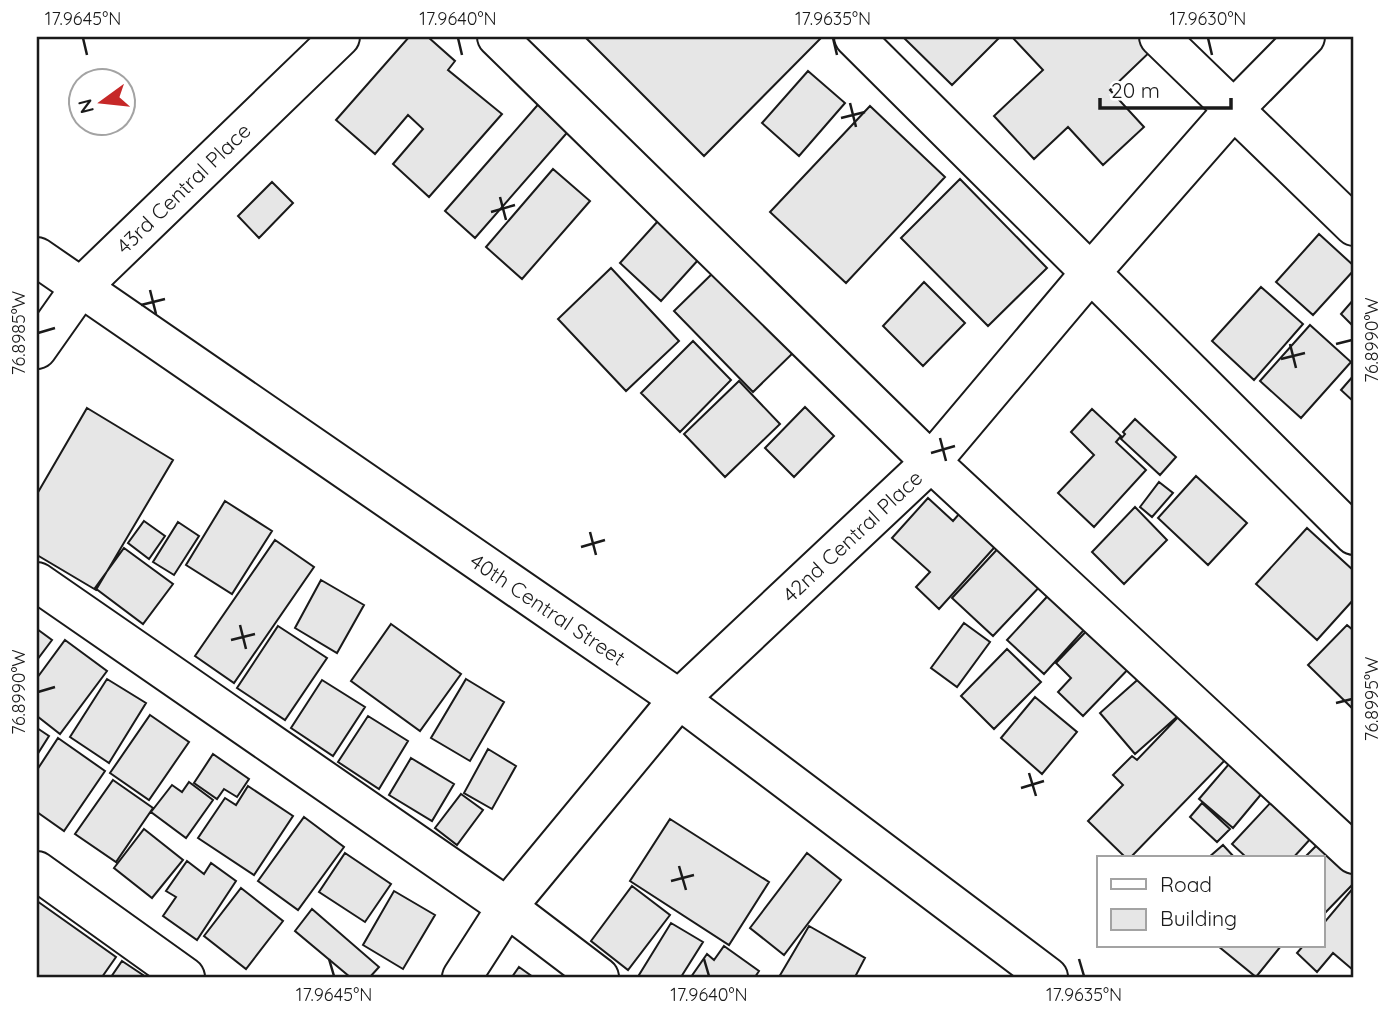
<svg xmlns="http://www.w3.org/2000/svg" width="1391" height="1014" font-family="Quicksand,sans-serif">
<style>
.building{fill:#e6e6e6;stroke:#1a1a1a;stroke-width:2}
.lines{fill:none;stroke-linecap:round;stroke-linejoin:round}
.street-casing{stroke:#1a1a1a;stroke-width:42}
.street{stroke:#fff;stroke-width:38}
.ticks{fill:none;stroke:#1a1a1a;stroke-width:2.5}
.labels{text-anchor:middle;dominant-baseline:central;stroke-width:5;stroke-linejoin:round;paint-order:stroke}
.street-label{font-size:21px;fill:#1a1a1a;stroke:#fff}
.neatline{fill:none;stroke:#1a1a1a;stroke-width:2.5}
.ticks-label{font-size:18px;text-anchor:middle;fill:#1a1a1a}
</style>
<rect width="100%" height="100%" fill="#fff"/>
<path class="building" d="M409,37h19l27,24 -7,9 54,44 -73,83 -36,-33 30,-35 -15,-14 -33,39 -39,-34z
M588,37h234l-118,119 -118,-118z
M903,37h97l-48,48z
M1012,37h134l9,10 -45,43 34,37 -41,38 -35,-38 -34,32 -40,-43 49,-46z
M808,71l37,32 -46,53 -37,-33z
M549,92l30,27 -104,119 -30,-27z
M870,106l75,71 -99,106 -76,-71z
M553,169l37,32 -68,78 -36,-32z
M960,179l87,89 -59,58 -87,-88z
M272,182l21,21 -34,35 -21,-22z
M658,221l41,38 -38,42 -41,-38z
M1319,234l35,32v4l-41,45 -37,-33z
M611,268l68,73 -53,50 -68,-72z
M717,269l79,81 -43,42 -79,-81z
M924,282l41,41 -42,43 -40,-40z
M1261,287l42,37 -49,56 -42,-39z
M1354,299v28l-13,-13z
M1310,325l41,37 -50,56 -41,-37z
M693,341l38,39 -51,52 -39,-39z
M1354,375v27l-13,-12z
M739,381l41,43 -55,53 -41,-43z
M805,407l29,29 -40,41 -29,-29z
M87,408l86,52 -77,130 -59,-35v-61z
M1092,409l29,27 -5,6 30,28 -52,57 -36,-34 36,-38 -23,-23z
M1135,419l41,38 -16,18 -39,-36 4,-5 -2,-2z
M1196,476l51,47 -39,42 -50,-47z
M1159,482l14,11 -21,24 -12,-10z
M928,498l25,23 13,-15 36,33 -63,70 -23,-22 14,-15 -38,-34z
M225,501l47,30 -40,63 -46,-29z
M1135,507l32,33 -43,44 -32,-32z
M144,521l21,15 -16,23 -21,-16z
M178,522l21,14 -25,39 -21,-13z
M1307,528l47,43v28l-37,41 -61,-56z
M275,540l39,27 -80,116 -39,-27z
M1004,542l41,39 -52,55 -41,-38z
M124,548l49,36 -30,40 -48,-36z
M321,580l43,25 -27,48 -42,-25z
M1056,587l36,34 -48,53 -37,-34z
M1095,622l41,39 -53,55 -25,-24 13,-14 -15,-15z
M964,623l26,19 -33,45 -26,-19z
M391,624l70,50 -41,57 -69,-50z
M1347,625l7,6v79l-46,-45z
M278,626l49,32 -42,62 -48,-32z
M37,629l15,11 -15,20z
M65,640l42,31 -47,63 -23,-18v-38z
M1007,649l34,33 -47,47 -33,-33z
M1143,675l36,40 -44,39 -35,-41z
M107,679l39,24 -37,60 -39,-26z
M466,679l38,23 -34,59 -39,-23z
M322,680l43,27 -32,49 -42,-28z
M1035,697l42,35 -35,42 -41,-36z
M1182,713l46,44 -98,101h-4l-38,-37 35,-36 -10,-10 19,-19 5,4z
M150,715l39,27 -40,58 -39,-27z
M368,716l40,25 -29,48 -41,-27z
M37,728l12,8 -12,19z
M58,738l47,33 -41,60 -27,-19v-42z
M488,749l28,17 -24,43 -28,-16z
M213,754l36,25 -12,18 -13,-8 -7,10 -23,-16z
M1235,757l33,29 -35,42 -34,-29z
M411,758l43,26 -22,37 -43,-26z
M113,780l40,28 -37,54 -41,-28z
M189,782l24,18 -27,38 -35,-26 21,-27 10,7z
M248,786l45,30 -39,59 -56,-37 27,-40 11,7z
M461,794l22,16 -26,35 -22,-17z
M1274,799l39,37 -20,22h-46l-15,-14z
M1202,803l28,26 -13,13 -27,-25z
M304,817l40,30 -46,63 -40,-29z
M670,819l99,63 -40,63 -99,-64z
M144,829l39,31 -31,38 -38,-30z
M1325,837l29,29v17l-31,32v-57h-19z
M1223,845l12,13h-27z
M345,853l46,31 -26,38 -46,-30z
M807,853l34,27 -57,75 -34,-27z
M187,861l17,13 7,-11 25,18 -39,59 -34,-24 13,-19 -10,-6z
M632,886l38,29 -42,55 -37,-29z
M1354,887v81l-1,2 -20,-17 -16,19 -20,-19 6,-7h20v-22z
M241,888l42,33 -37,48 -42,-33z
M394,891l41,24 -32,54 -40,-24z
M37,901l79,56 -14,20h-65z
M312,909l67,58 -9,10h-20l-55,-46z
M671,923l32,19 -22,35h-39l-3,-2z
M809,926l56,32 -10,19h-76z
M724,946l35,25 -4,6h-64l16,-23 7,6z
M1218,946h63l-25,31z
M122,961l24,16h-35z
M519,967l14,10h-21z"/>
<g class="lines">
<g class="street-casing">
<path id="street" d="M497,37l434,425 423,392
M854,37l500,498
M1159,37l195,189
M37,257l642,442 369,278
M37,349l43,-61 260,-251
M37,582l470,325 92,70
M37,871l148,106
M462,977l45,-70 172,-208 252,-237 161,-191 142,-162 71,-72"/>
</g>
<use href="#street" class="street"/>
</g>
<path class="ticks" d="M83,38l4,17M458,38l4,17M833,38l4,17M1208,38l4,17M850,103l6,24M841,118l24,-6M500,197l6,23M491,212l24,-7M150,290l6,24M141,305l24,-6M38,333l17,-5M1290,344l6,24M1336,344l16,-4M1281,359l24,-6M940,438l6,23M931,453l24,-7M590,532l6,23M581,547l24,-7M240,625l6,24M231,640l24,-6M38,692l17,-5M1336,703l16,-4M1029,773l7,23M1021,788l23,-7M679,866l7,24M671,881l23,-6M329,959l5,17M704,959l5,17M1079,959l5,17"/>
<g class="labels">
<g class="street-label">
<text transform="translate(183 188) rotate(-44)">43rd Central Place</text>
<text transform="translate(852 536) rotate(-43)">42nd Central Place</text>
<text transform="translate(548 609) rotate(34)">40th Central Street</text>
</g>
</g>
<rect width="1391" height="1014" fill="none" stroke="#ffffff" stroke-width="77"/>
<rect x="1097" y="856" width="228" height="91" fill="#ffffff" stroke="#a3a3a3" stroke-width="2"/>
<rect x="1111" y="879" width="35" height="10" fill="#ffffff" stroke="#a3a3a3" stroke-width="2"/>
<text x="1160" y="892" font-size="21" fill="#1a1a1a">Road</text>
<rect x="1111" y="909" width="35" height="21" fill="#e6e6e6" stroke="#a3a3a3" stroke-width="2"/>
<text x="1160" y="926" font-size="21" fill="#1a1a1a">Building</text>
<g transform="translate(102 102) rotate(255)"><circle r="33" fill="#ffffff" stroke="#a3a3a3" stroke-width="2"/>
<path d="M0-5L12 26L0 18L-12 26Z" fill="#c62828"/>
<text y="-10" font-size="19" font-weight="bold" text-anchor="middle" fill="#1a1a1a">N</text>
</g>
<path d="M1100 98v10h131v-10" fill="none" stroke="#1a1a1a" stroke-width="3.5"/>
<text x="1111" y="98" font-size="21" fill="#1a1a1a" stroke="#ffffff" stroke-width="5" paint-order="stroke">20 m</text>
<rect x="38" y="38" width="1314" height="938" class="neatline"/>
<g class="ticks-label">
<text x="83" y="25">17.9645°N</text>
<text x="458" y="25">17.9640°N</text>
<text x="833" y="25">17.9635°N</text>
<text x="1208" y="25">17.9630°N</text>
<text transform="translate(19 333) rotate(-90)" y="6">76.8985°W</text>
<text transform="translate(1372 340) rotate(-90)" y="6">76.8990°W</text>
<text transform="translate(19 692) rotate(-90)" y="6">76.8990°W</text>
<text transform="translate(1372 699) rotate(-90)" y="6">76.8995°W</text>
<text x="334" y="1001">17.9645°N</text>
<text x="709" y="1001">17.9640°N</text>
<text x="1084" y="1001">17.9635°N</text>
</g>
</svg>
